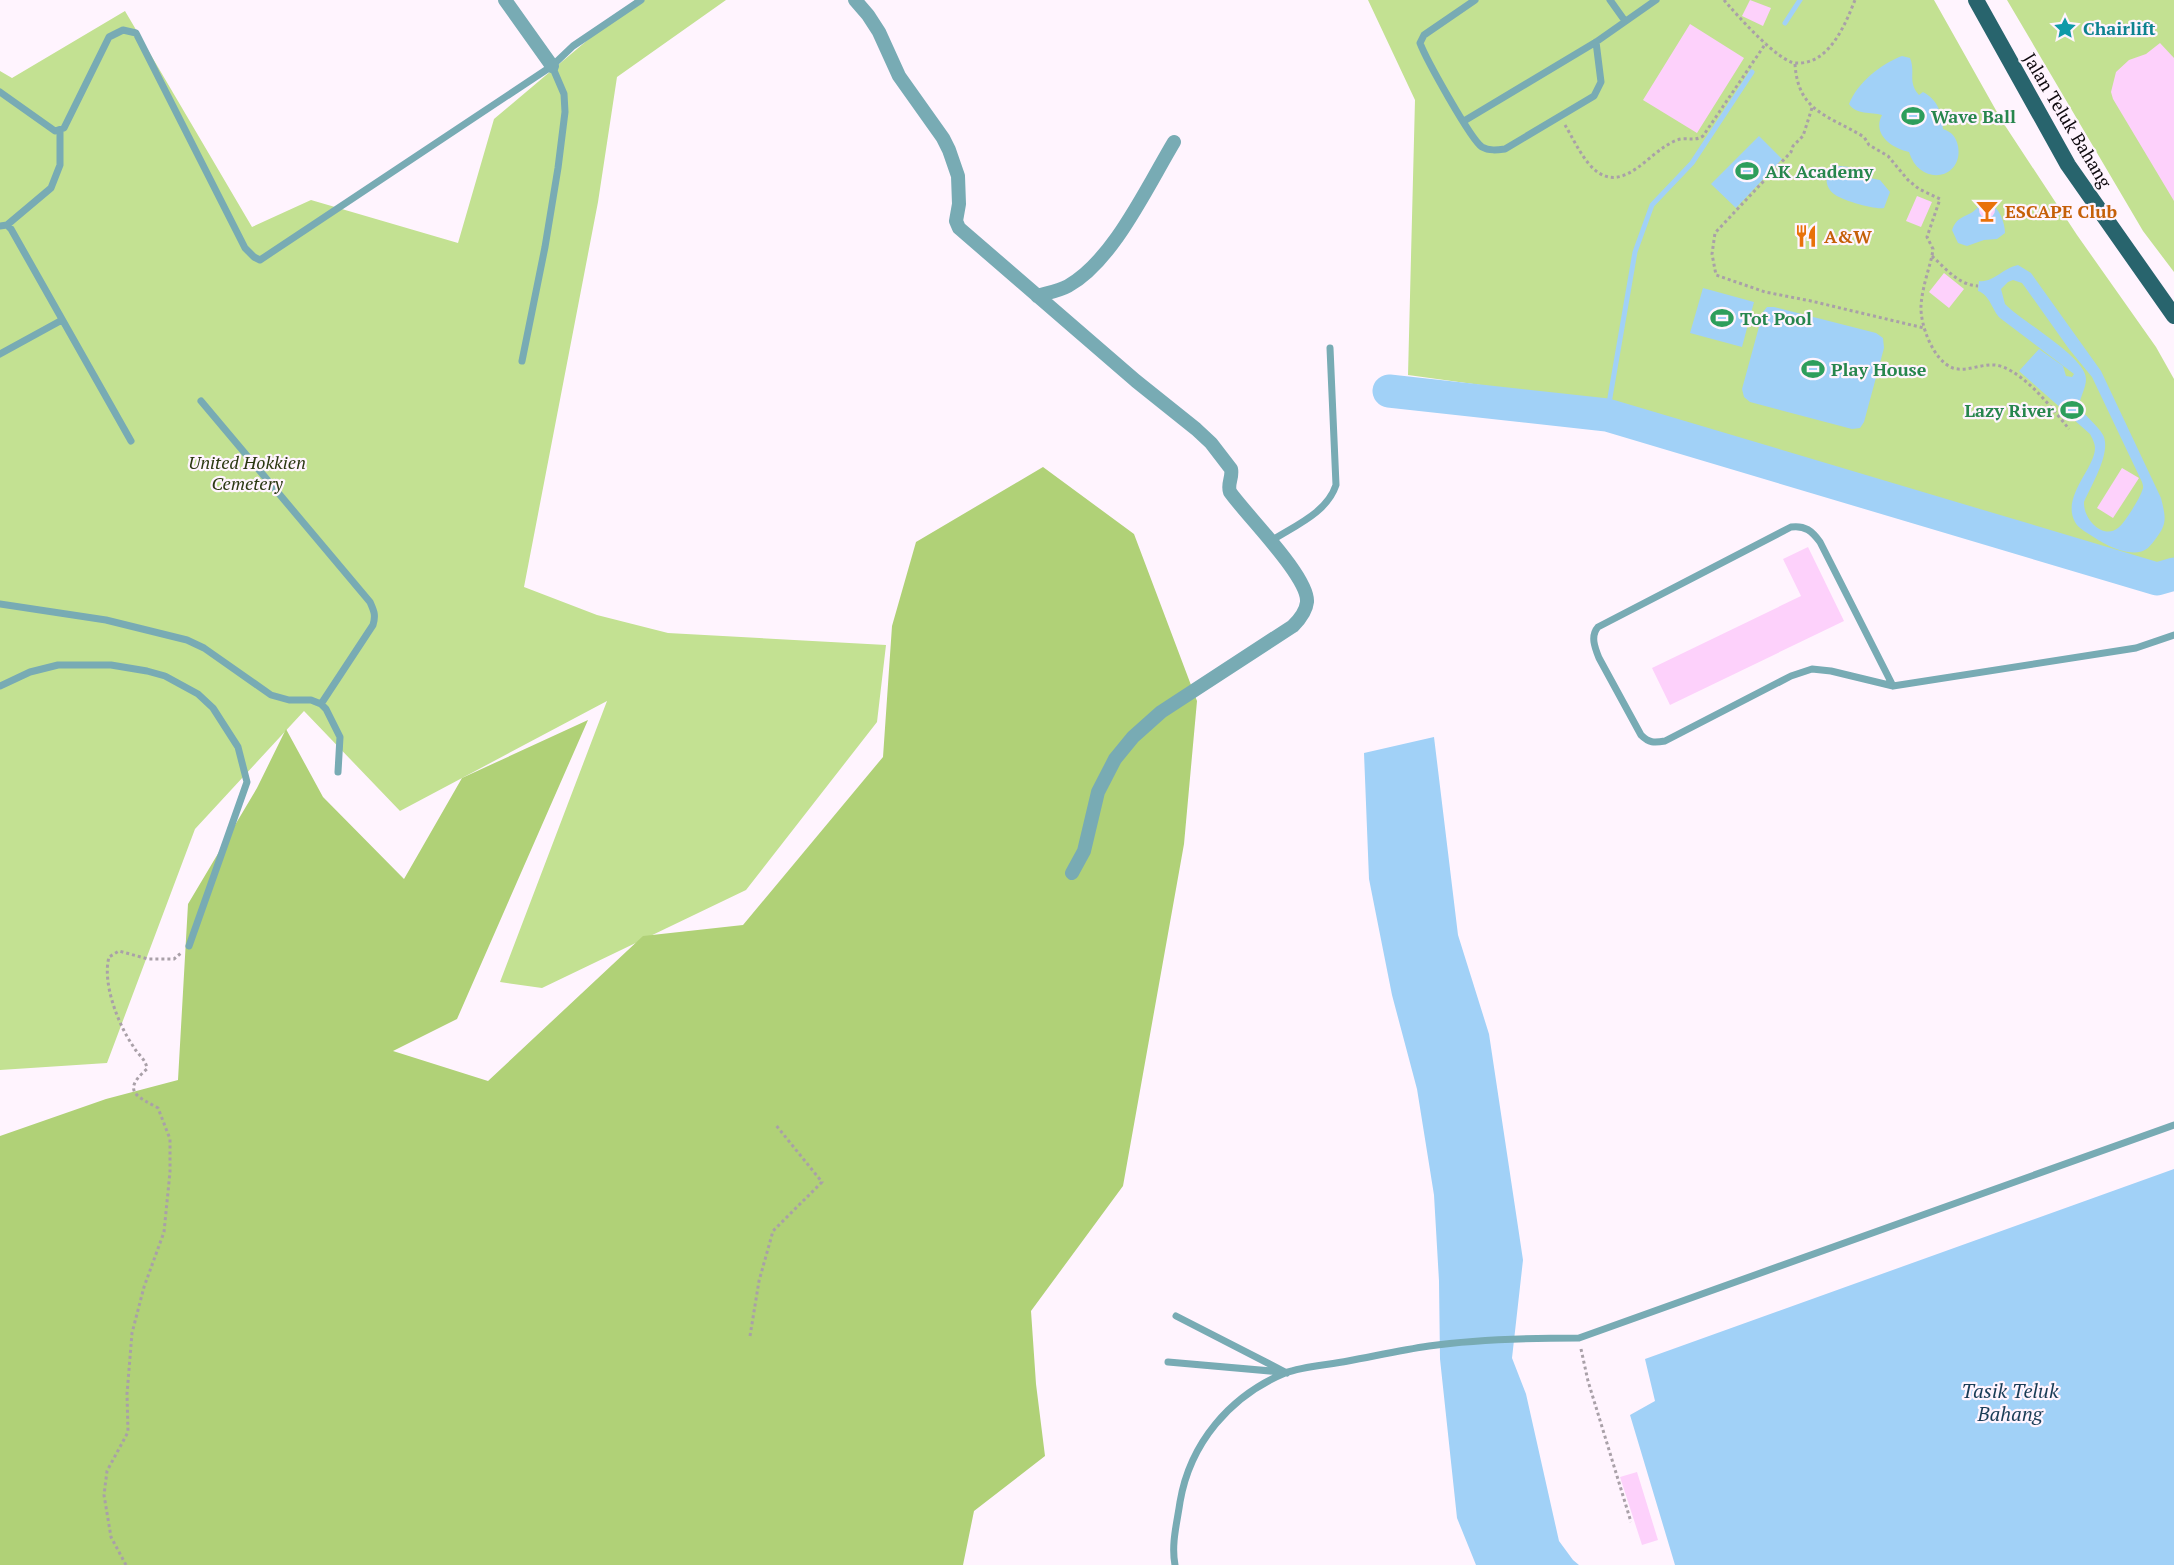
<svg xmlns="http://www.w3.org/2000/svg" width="2174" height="1565" font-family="'PT Serif',serif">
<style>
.green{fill:#c3e192}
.forest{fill:#b0d177}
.water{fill:#a1d1f7;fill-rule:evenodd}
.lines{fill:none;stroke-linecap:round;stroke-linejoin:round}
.stream{stroke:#a1d1f7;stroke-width:5}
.river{stroke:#a1d1f7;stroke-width:33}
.building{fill:#fdd1fb}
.path{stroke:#a9a0a8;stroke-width:3;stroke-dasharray:3 3;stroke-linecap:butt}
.service{stroke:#78abb4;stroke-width:7}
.minor{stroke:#78abb4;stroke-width:14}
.primary{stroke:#28646d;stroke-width:16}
.labels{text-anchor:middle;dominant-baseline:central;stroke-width:4.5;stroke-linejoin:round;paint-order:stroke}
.culture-label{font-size:18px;font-weight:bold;fill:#0d838f;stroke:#fff4fe;text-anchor:start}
.leisure-label{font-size:18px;font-weight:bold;fill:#27864d;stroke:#fff4fe;text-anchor:start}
.street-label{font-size:18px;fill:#0f0a0f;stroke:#fff4fe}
.food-label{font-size:18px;font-weight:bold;fill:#c56008;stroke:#fff4fe;text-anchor:start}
.park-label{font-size:18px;font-style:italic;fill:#2b3812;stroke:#fff4fe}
.water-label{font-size:20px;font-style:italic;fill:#193c56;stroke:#fff4fe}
</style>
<rect width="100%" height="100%" fill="#fff4fe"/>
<path class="green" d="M635,0h91l-109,77 -19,125 -74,385 73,28 71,18 218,12 -9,77 -131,168 -204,98 -42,-6 107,-281 -207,110 -96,-100 -109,118 -88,234 -107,7v-999l12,7 113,-67 127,216 59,-27 147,43 36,-124z
M1368,0h566l68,121 75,114 79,112 18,32v179l-24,9 -524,-162 -218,-30 7,-275z
M2007,0h167v272l-31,-41z"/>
<path class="forest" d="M1043,467l91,67 63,167 -13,143 -61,342 -92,125 5,73 9,72 -71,55 -11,54h-963v-429l106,-37 72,-19 10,-176 69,-116 29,-59 37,68 81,82 58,-101 126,-58 -131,299 -64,32 95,30 155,-145 100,-11 140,-168 9,-131 24,-84z"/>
<path class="water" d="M1902,56l8,2c6,15 -3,23 9,37l4,-3c15,8 19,21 20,37 9,3 13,8 15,17 6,33 -38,42 -49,6 -18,-4 -37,-18 -27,-37 -11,-3 -26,0 -33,-11 9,-22 32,-40 53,-48z
M1759,136l23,23 -46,49 -25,-24z
M1840,166l10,1 15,10 15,3 10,12 -6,16c-9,2 -43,-8 -50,-14 -12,-9 -9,-25 6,-28z
M1988,202c11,5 17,20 17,31l-8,6 -13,1 -17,6 -9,-3 -6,-13c4,-11 9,-12 19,-17 7,-4 8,-10 17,-11z
M2018,265l13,8 70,98 60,127c4,17 7,25 -4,39 -3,4 -6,8 -9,11 -15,12 -43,-3 -56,-12 -6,-4 -14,-8 -17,-14 -14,-25 20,-54 20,-74 0,-5 -3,-10 -5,-14l-71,-63 20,-22 24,17 3,10 6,1 2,-3 -74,-56c-8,-8 -10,-23 -22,-27l1,-10c14,2 24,-13 39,-16zM2013,280l9,3 3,4 44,62 23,28 50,105c1,4 2,5 0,9 -2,7 -18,33 -24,37 -15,12 -35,-9 -34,-26 7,-16 28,-50 19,-67 -6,-11 -18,-18 -24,-29 1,-9 7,-18 7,-27 0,-22 -65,-58 -81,-75l-4,-15 7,-7z
M1703,288l51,14 -12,45 -52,-14z
M1767,307h7l102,26 7,5 1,10 -20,74 -4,6 -8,1 -102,-27 -6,-5 -2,-8 21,-77z
M1434,737l24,198 31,99 34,226 -11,98 14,36 33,147 14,19 6,5h-103l-19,-47 -17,-159 -1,-78 -5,-86 -17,-106 -25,-94 -23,-116 -5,-126z
M2174,1169v396h-499l-45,-150 25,-14 -10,-42z"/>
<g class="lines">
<path class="stream" d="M1785,23l15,-23
M1607,415l28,-163 17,-47 40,-42 60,-91"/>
<path class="river" d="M1389,391l218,24 550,164 17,-5"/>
</g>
<path class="building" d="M1750,0l21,8 -8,18 -21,-10z
M1690,24l54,34 -47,75 -54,-33z
M2160,43l14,15v143l-61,-102 -2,-7 5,-20 13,-12 17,-6z
M1917,196l15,6 -11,25 -15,-6z
M1979 210a8 8 0 1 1 16 0a8 8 0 1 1-16 0Z
M1944,273l20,16 -15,19 -20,-16z
M2122,468l17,10 -26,40 -16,-10z
M1808,547l36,74 -174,84 -18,-37 149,-72 -18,-37z
M1637,1472l21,68 -16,5 -22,-68z"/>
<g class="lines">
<path class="path" d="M1724,0c11,13 55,63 72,63 33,2 49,-38 59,-63
M1795,64c3,48 33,51 69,73l5,8 19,11 20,24 11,9 21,10 -13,38 6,12 -1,7c-4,16 -10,33 -11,50 -1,18 12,55 32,62 16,5 33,-8 50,-1 25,10 49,41 66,62
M1812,108l-9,28 -10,10 -2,6 -76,81 -3,21 4,21 49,17 46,9 113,27
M1565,125c13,21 29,65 62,49 13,-6 25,-19 37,-27 5,-3 11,-7 17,-8 8,-1 15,2 22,-3l63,-93
M1932,256c14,13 27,29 46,30
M750,1336l9,-55 14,-50 49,-49 -47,-58
M1581,1349l7,32 43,141
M126,1565l-15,-28 -7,-42 3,-24 21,-39 -1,-38 5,-61 12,-46 20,-55 6,-60v-33l-12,-31c-19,-11 -38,-16 -11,-39 -1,-10 -9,-14 -14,-23 -15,-22 -31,-63 -24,-89l10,-6 29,8h26l7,-6"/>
<path class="service" d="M1475,0l-51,35 -4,8c6,16 51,97 62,104 7,4 15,3 23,2l89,-53 7,-14 -5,-40
M1610,0l15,21
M0,92l55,39 9,-3 45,-91 14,-7 13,3 109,215 9,9 6,3 292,-194 21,-20 68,-46
M1464,121l132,-79 60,-42
M7,225l4,4 120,212
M0,226l7,-1 44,-37 9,-23v-35
M0,354l62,-34
M522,361l23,-114 13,-79 7,-56 -1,-18 -12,-28
M201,401l169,201c4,9 6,13 3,23l-52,79
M1271,541c23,-15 56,-28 65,-56l-6,-137
M0,604l106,16 81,20 17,8 67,47 18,5h22l10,4 5,5 14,28 -2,35
M0,686l30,-14 28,-7h53l36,6 18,5 33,18 15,14 25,39 9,35 -58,164
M1893,686l-73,-144c-8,-11 -15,-17 -29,-15l-193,100c-8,9 -3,21 1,31l42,77c8,8 13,8 24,6l126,-65 21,-7 19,2 62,15 243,-38 38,-13
M1176,1316l111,57
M1168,1362l114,10
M1175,1565c-4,-21 2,-42 5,-63 10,-59 50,-106 105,-129 19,-7 43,-8 63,-12 27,-5 54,-11 81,-15 49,-7 100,-8 150,-8l595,-213"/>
<path class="minor" d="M505,0l47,66
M855,0l13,15 11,17 20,44 44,62 6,12 9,26 1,28 -3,17 3,7 177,153 60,48 15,14 20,26c2,8 -4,15 -1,23 16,23 79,85 77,110 -1,10 -8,18 -14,24l-132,86 -28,25 -18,22 -17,33 -14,59 -12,22
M1037,296c10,-3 22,-5 31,-10 45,-25 79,-99 106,-144"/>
<path class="primary" d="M1976,0l92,165 106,151"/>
</g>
<defs>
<g id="sight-bare" transform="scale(1.8)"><path d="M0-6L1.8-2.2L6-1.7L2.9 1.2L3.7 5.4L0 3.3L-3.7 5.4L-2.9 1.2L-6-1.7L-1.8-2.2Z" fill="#0f9aa8" stroke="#fff4fe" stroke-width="2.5" paint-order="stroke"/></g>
<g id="stadium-bare" transform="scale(1.8)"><path d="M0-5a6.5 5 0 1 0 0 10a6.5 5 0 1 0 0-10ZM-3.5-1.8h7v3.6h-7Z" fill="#2e9e5b" stroke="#fff4fe" stroke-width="2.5" paint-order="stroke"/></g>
<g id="bar-bare" transform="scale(1.8)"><path d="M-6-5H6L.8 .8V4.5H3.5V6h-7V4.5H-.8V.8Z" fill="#e8710a" stroke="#fff4fe" stroke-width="2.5" paint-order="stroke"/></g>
<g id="restaurant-bare" transform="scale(1.8)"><path d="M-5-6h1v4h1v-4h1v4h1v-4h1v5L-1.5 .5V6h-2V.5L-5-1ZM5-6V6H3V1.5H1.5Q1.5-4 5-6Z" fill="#e8710a" stroke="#fff4fe" stroke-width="2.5" paint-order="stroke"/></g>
</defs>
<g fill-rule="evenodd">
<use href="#sight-bare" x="2065" y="28"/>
<use href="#stadium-bare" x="1913" y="116"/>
<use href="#stadium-bare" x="1747" y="171"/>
<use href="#bar-bare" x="1987" y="211"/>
<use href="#restaurant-bare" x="1806" y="236"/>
<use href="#stadium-bare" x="1722" y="318"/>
<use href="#stadium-bare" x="1813" y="369"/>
<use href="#stadium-bare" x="2072" y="410"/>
</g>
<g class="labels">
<g class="culture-label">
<text x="2083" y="28">Chairlift</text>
</g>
<g class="leisure-label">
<text x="1931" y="116">Wave Ball</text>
<text x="1765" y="171">AK Academy</text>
<text x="1740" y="318">Tot Pool</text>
<text x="1831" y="369">Play House</text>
<text x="2054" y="410" text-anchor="end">Lazy River</text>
</g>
<g class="street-label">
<text transform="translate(2068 120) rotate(59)">Jalan Teluk Bahang</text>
</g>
<g class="food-label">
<text x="2005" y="211">ESCAPE Club</text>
<text x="1824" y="236">A&amp;W</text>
</g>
<g class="park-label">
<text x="247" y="462">United Hokkien<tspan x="247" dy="21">Cemetery</tspan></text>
</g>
<g class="water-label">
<text x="2010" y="1390">Tasik Teluk<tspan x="2010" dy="23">Bahang</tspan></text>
</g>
</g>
</svg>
